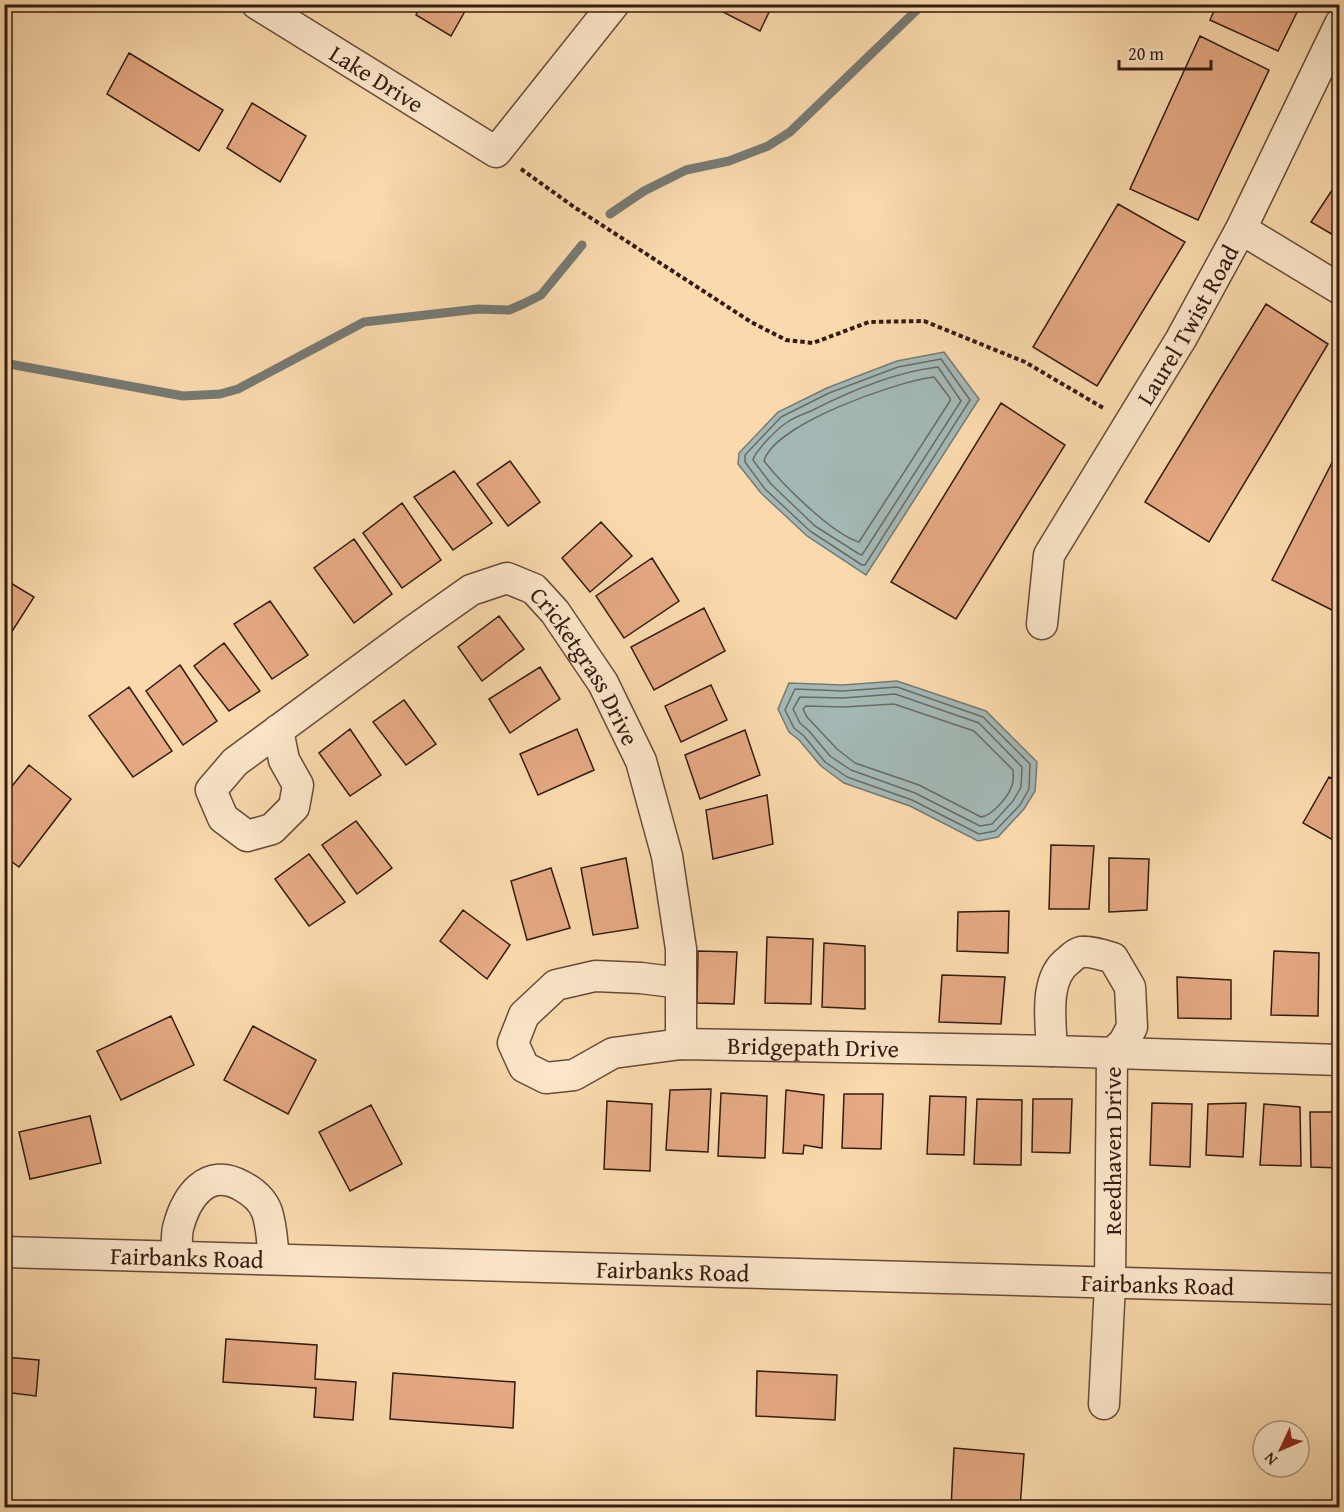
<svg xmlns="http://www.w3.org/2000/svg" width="1344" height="1512" font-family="'Gentium Book Plus',serif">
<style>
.water{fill:#a3b8b5;stroke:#767a74;stroke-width:1.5}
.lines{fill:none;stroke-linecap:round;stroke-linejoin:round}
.shore{stroke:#6b6a64;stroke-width:1.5}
.stream{stroke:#767a74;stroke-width:9}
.building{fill:#e5a983;stroke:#331c13;stroke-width:1.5}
.street-casing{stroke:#654c3a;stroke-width:33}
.path{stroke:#331c13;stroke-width:4;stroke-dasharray:4.5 3;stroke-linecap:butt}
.street{stroke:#fce7ca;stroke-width:30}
.labels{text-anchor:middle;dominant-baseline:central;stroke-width:5;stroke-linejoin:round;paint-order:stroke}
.street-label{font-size:24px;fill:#331c13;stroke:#fce7ca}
</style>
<rect width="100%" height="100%" fill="#fadaad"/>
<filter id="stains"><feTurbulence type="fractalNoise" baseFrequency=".00333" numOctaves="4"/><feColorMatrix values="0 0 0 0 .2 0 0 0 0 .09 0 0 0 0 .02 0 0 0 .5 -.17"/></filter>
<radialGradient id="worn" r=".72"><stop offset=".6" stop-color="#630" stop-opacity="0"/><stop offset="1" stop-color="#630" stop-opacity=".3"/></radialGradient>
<path class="water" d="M944,352l35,47 -113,176 -59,-39 -46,-43 -23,-29 1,-11 39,-41 49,-24 36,-14 34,-13z
M897,681l89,30 51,51 -2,29 -11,18 -26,28 -20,4 -68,-35 -66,-23 -23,-17 -22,-26 -10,-8 -11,-23 11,-26 54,2z"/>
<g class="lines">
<path class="shore" d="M941,359l29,41 -105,165h-3l-52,-34 -45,-42 -20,-27v-7l36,-38 48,-24 69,-26z
M938,367l23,34 -99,154 -3,-1 -44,-28 -44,-42 -18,-24c2,-9 24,-31 33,-37 7,-5 17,-9 25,-12 39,-20 83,-39 127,-44z
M934,377l16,21v3l-91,141c-27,-8 -77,-58 -95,-81 10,-37 134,-80 170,-84z
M897,687l86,30 47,47 -1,25 -9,16 -25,26 -16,3 -67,-34 -65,-23 -22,-15 -21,-26 -10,-8 -9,-18 10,-21 48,2z
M895,694l84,29 43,44 -1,20 -8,14 -21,23 -12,2 -65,-33 -64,-23 -21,-14 -21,-25 -9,-8 -7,-14 7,-12 43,1z
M894,704l80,27 39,39c0,4 1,11 -1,15 -3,11 -20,31 -31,32l-62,-32 -64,-22 -18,-14 -30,-32 -4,-8 3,-3 38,1z"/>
<path class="stream" d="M610,214l34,-23 42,-21 43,-9 39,-15 22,-14 133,-128
M4,363l179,33 37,-2 18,-5 126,-67 114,-13 31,1 14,-6 18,-9 41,-50"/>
</g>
<path class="building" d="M421,4h48l-18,32 -35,-21z
M725,4h48l-13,27 -39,-20z
M1217,4h84l-23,47 -68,-31z
M1200,36l69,34 -71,150 -68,-31z
M129,53l94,57 -24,41 -92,-57z
M252,103l54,33 -26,46 -53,-34z
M1340,178v61l-29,-17z
M1118,204l67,38 -88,144 -64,-39z
M1266,304l62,40 -119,198 -64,-40z
M1001,403l64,42 -109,174 -65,-37z
M1340,447v164l-2,2 -66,-33z
M510,461l30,41 -32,24 -31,-42z
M454,471l38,52 -39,27 -39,-53z
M402,503l39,57 -39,28 -39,-55z
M601,522l31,34 -42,36 -28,-34z
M354,539l38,55 -38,29 -40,-55z
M652,558l27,43 -55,37 -28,-42z
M4,579l30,18 -30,47z
M270,601l38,54 -36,24 -38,-55z
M704,608l21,43 -71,39 -23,-43z
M499,616l25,33 -42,32 -24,-34z
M224,643l36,48 -31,20 -35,-45z
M180,665l37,56 -34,24 -37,-54z
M540,667l20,32 -50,34 -21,-34z
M711,685l16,35 -46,22 -16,-36z
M129,687l43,64 -39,26 -44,-61z
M404,700l32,44 -30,21 -33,-43z
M350,729l31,46 -31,21 -31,-43z
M577,729l17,41 -56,25 -18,-41z
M745,730l15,45 -60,24 -15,-44z
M29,765l42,34 -52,68 -15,-11v-60z
M1329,777l11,6v61l-37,-21z
M767,795l6,49 -60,15 -7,-49z
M356,821l36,47 -35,26 -35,-49z
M1051,845l43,1 -5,63h-40z
M309,854l36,48 -36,24 -34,-47z
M626,858l12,70 -45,7 -12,-67z
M1109,858l40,1 -2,51 -38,2z
M551,868l19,60 -43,12 -16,-59z
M463,910l47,35 -23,34 -47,-38z
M1009,911l-1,42 -51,-2 1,-39z
M767,937l46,2 -2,65 -46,-1z
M824,943l41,3v63l-43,-2z
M698,951l39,1 -3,52 -37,-1z
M1274,951l45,2 -1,63 -47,-1z
M942,975l63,2 -4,47 -62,-2z
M1177,977l54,3v39l-53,-1z
M171,1016l23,49 -73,35 -24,-49z
M253,1026l63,34 -28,54 -64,-34z
M711,1089l-3,63 -42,-2 4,-60z
M786,1090l38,5 -2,53 -18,-3 -1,9 -20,-1z
M721,1093l46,3 -2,62 -47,-2z
M844,1094h39l-2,55 -39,-1z
M930,1096l36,1 -2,58 -37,-1z
M977,1099l45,1 -1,65 -47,-1z
M1033,1099h39l-2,54 -38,-1z
M607,1101l45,3 -2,67 -46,-2z
M1152,1103l40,1 -2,63 -40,-2z
M1246,1103l-3,54 -37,-2 2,-51z
M1264,1104l36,3 1,59 -41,-1z
M371,1105l31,59 -52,27 -31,-59z
M1310,1112h30v56l-29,-1z
M90,1116l11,47 -71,16 -11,-47z
M226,1339l91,6 -2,34 41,3 -3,38 -39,-3 2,-29 -93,-6z
M4,1357l35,3 -3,36 -32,-4z
M757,1371l80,4 -2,45 -79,-4z
M393,1373l122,9 -2,46 -123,-9z
M954,1448l70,6 -4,54h-69z"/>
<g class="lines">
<g class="street-casing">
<g id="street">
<path id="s1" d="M257,4l239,148 118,-148"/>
<path d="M1241,229l99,60"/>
<path id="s2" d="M1042,624l7,-69 132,-216 60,-110 99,-205"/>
<path id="s3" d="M278,730l6,30 14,25 -4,22 -22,22 -25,7 -24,-18 -12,-28 24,-28 178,-131 58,-41 36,-12 27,11 21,23 48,71 38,78 26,95 14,93v95"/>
<path id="s4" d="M681,983l-40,-5 -46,-2 -39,9 -32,30 -11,28 11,24 22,11 28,-3 39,-22 68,-9 371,7 288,9"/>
<path d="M1052,1051c-1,-28 -9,-73 17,-91 3,-3 8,-7 12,-8 10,-1 22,3 32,6l17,29 2,40 -8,15 -12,12 -2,230 -6,120"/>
<path id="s5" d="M4,1252l1336,37"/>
<path d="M177,1256c0,-9 -1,-19 1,-28 8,-31 29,-62 64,-42 11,6 21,15 25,26 5,15 5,31 7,46"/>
</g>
</g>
<path class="path" d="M521,169l53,38 177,115 35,18 27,3 56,-21 55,-1 101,41 80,47"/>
<use href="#street" class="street"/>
</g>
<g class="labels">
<g class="street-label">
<text stroke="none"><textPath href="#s1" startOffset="141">Lake Drive</textPath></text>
<text stroke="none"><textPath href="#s2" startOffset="338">Laurel Twist Road</textPath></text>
<text stroke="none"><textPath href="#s3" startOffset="688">Cricketgrass Drive</textPath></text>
<text stroke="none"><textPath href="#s4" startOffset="525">Bridgepath Drive</textPath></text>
<text transform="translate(1112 1151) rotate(-90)">Reedhaven Drive</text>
<text stroke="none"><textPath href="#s5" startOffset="183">Fairbanks Road</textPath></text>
<text stroke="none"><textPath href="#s5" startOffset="669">Fairbanks Road</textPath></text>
<text stroke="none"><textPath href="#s5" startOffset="1154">Fairbanks Road</textPath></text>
</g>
</g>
<rect width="1344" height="1512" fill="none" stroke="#fadaad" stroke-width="24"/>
<rect x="6" y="6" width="1332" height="1500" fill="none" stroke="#331c13" stroke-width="3"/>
<rect x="12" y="12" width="1320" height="1488" fill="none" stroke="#331c13" stroke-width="1.5"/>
<g transform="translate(1281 1449) rotate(226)"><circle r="28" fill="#fce7ca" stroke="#ac9681" stroke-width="1.5"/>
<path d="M0-4.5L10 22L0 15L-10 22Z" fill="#8f2418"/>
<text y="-9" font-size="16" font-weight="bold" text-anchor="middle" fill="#331c13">N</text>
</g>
<path d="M1119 60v9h92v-9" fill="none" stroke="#331c13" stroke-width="3"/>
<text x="1128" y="60" font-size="18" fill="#331c13" stroke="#fce7ca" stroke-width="4.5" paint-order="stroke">20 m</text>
<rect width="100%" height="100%" filter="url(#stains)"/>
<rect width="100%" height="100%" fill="url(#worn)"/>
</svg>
